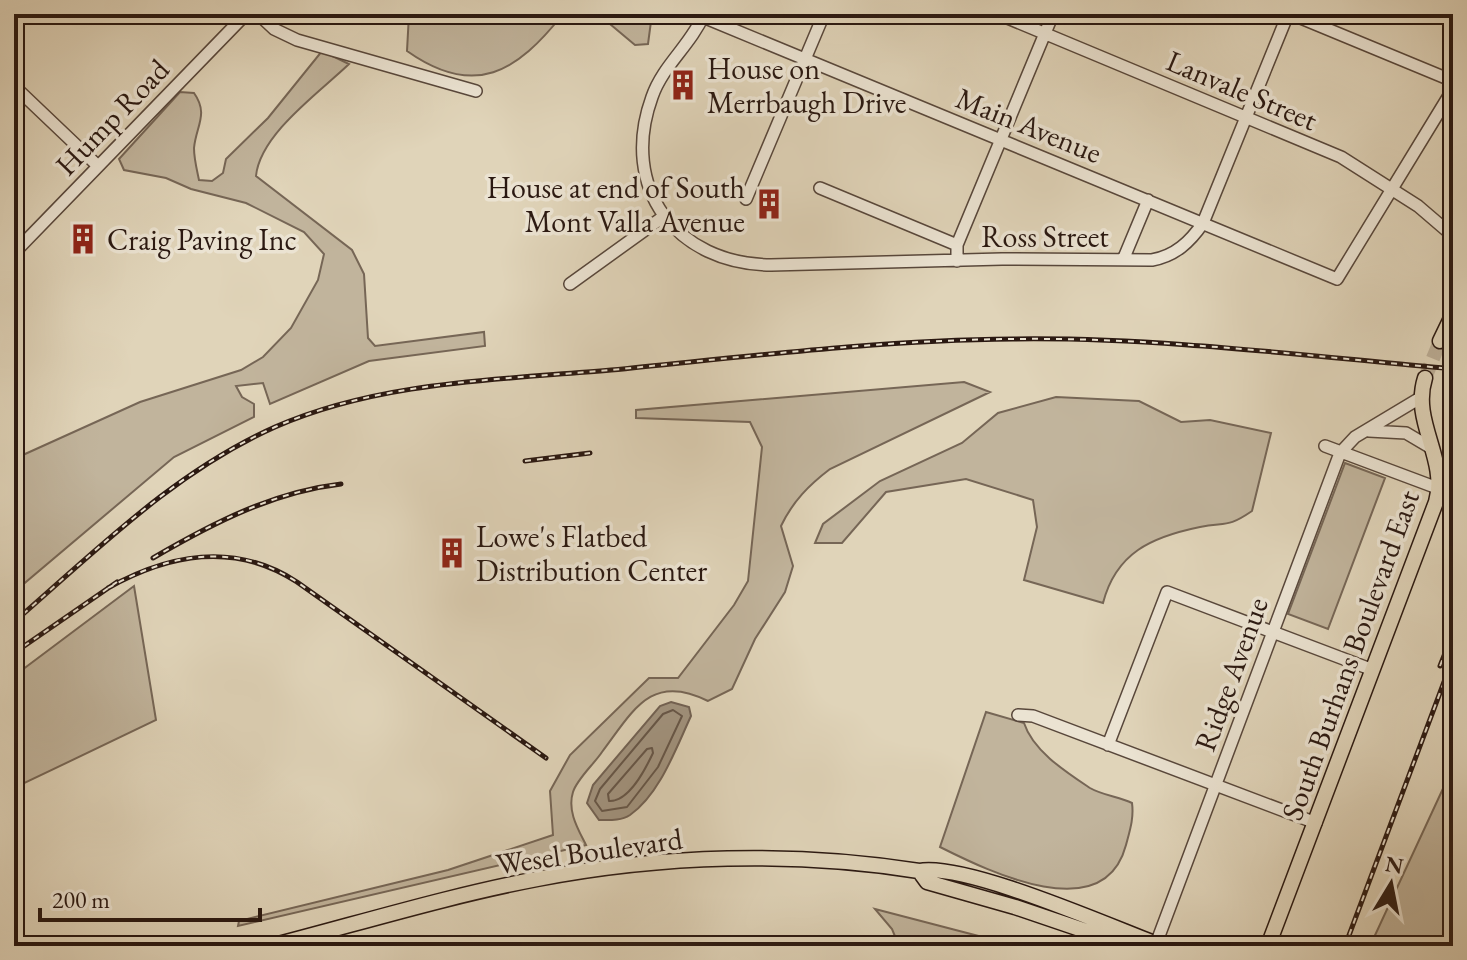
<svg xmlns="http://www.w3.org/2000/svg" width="1467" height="960" font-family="'EB Garamond',serif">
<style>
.green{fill:#c1b49c;stroke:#766656;stroke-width:2}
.water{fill:#a29480;stroke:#726254;stroke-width:2}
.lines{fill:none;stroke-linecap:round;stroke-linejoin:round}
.shore{stroke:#665648;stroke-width:2}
.major-tunnel{stroke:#bcae97;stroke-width:14;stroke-dasharray:14 7;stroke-linecap:butt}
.minor-casing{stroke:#58473b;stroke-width:14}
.major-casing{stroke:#2a1811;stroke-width:17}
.minor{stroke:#ebe3d2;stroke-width:11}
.major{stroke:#e0d4b9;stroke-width:14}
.rail-casing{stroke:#2a1811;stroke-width:5}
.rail{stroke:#ebe3d2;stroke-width:2;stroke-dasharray:6;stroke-linecap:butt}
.labels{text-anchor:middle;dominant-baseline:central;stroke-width:7;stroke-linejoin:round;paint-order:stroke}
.poi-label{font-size:30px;fill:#2a1811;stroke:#ebe3d2;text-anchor:start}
.street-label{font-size:30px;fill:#2a1811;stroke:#ebe3d2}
</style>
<rect width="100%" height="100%" fill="#e0d4b9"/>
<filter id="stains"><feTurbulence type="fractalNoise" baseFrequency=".0025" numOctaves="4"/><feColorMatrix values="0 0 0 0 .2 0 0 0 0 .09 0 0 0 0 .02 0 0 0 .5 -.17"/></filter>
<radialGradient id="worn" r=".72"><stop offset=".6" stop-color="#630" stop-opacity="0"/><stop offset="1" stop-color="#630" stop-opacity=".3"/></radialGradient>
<path class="green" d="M409,14h154c-46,58 -88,85 -156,37z
M598,14h54l-4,30 -13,1z
M322,51l27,13c-29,28 -89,70 -93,112l96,74 12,24 4,64 7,8 109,-14 1,14 -116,15 -99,43 -7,-21 -27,3 6,11 12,7v13l-80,40 -160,135v-133l126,-57 101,-32 22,-13 28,-29 27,-48 6,-26 -20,-22 -58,-29 -55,-14 -25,-11 -42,-8 -5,-11 61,-67 14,1c15,21 2,33 0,55 0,11 3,22 5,32l13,1 11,-8 3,-14 42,-41z
M964,382l26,10 -160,77c-21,16 -37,32 -49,57l12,40 -8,26 -30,47 -23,50 -24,12c-57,-29 -75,10 -106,51 -8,12 -25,27 -29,40 -6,19 5,37 13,53l-348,81 1,-5 209,-51 105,-35 -3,-44 20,-36 79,-77h29l56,-73 14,-24 14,-134 -12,-25 -114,-4v-8z
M1056,397l83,4 42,21 29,-2 61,13 -19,78c-25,17 -25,11 -52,16 -49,10 -84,26 -97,76l-79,-23 13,-53 -4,-27 -67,-21 -80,13 -44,51h-27l8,-19 57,-43 82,-38 36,-30z
M1345,463l40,15 -57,151 -40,-15z
M134,586l22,134 -142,68v-112z
M986,712l38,11c9,28 42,49 66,65 12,7 29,9 42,15 2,15 -2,27 -6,42 -22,83 -136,27 -186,2z
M1453,767v84l-4,3 4,10v82h-83z
M875,909l142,37h-118l-7,-17z"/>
<path class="water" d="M671,702l18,5 2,9c-15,32 -31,78 -61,99 -9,6 -21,5 -31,5l-12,-17 6,-18 67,-79z"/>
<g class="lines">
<path class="shore" d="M673,710l9,6 -24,51 -31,40 -25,4 -7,-10 5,-12 63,-75z
M647,749l5,-1 1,5c-8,17 -24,49 -44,48l-1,-7z"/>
<path class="major-tunnel" d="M1425,378l15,-37"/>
<g class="minor-casing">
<path id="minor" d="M258,14l16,15 23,11 179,51
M704,14c-13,31 -41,51 -52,83 -33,91 24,167 119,168l231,-6 150,1c23,-4 38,-18 51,-37l85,-209
M998,14l343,143 77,49 35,30
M1291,14l162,67
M703,17l634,262 116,-190
M14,86l84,80
M820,188l137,57
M746,199l78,-185
M14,253l232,-239
M1123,260l25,-60
M957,261v-16l96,-231
M570,284l93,-67
M1369,431l37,2 27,16
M1325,446l115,43
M1018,715l15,1 283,107
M1108,745l59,-153 206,78
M1156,944l184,-491 15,-16 65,-39"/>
</g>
<g class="major-casing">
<path id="major" d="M1440,341l13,-27
M919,871l8,11 88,25 115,39
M271,946c89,-23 177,-50 266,-67 124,-24 257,-28 382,-8 46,-9 192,56 243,75
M1268,946l168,-444c12,-44 -25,-80 -11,-124"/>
</g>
<use href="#minor" class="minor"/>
<use href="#major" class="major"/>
<g class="rail-casing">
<path id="rail" d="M525,461l65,-8
M153,558c60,-35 120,-66 188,-74
M108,588c61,-34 126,-47 189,-6l249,176
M14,622c82,-71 160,-150 261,-195 105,-46 223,-47 336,-57 133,-13 268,-30 402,-31 147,-2 294,17 440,30
M14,653l103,-71
M1440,666l13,-33
M1345,946l108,-288"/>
</g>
<use href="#rail" class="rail"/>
</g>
<defs>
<g id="building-bare" transform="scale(2.4)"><path d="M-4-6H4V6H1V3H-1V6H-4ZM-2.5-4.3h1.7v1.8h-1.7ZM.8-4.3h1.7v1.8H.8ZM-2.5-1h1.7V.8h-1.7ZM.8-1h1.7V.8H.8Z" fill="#8f2418" stroke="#ebe3d2" stroke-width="2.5" paint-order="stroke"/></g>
</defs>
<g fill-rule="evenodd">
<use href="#building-bare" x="683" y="85"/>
<use href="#building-bare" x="769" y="204"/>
<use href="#building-bare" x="83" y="239"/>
<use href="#building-bare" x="452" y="553"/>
</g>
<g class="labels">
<g class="poi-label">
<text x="707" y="68">House on<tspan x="707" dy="34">Merrbaugh Drive</tspan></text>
<text x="745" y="187" text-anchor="end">House at end of South<tspan x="745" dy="34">Mont Valla Avenue</tspan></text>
<text x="107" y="239">Craig Paving Inc</text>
<text x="476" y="536">Lowe's Flatbed<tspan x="476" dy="34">Distribution Center</tspan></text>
</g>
<g class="street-label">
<text transform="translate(1242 90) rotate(23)">Lanvale Street</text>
<text transform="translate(112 117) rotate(-46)">Hump Road</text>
<text transform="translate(1029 125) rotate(22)">Main Avenue</text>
<text x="1045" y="236">Ross Street</text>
<text transform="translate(1350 655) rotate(-70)">South Burhans Boulevard East</text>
<text transform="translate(1231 674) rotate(-70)">Ridge Avenue</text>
<text transform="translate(589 851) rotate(-8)">Wesel Boulevard</text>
</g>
</g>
<rect width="1467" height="960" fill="none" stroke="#e0d4b9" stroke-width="48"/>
<rect x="16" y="16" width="1435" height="928" fill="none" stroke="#2a1811" stroke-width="4"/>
<rect x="24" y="24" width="1419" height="912" fill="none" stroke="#2a1811" stroke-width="2"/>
<g transform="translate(1391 884) rotate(10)" stroke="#ebe3d2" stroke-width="6" paint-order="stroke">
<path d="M0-6L14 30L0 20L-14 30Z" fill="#2a1811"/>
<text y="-12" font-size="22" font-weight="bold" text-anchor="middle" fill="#2a1811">N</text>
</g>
<path d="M40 908v12h220v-12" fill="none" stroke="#2a1811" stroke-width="4"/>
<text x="52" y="908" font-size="24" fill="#2a1811" stroke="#ebe3d2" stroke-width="6" paint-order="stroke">200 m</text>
<rect width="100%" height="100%" filter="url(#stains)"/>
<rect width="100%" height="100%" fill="url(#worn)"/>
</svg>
